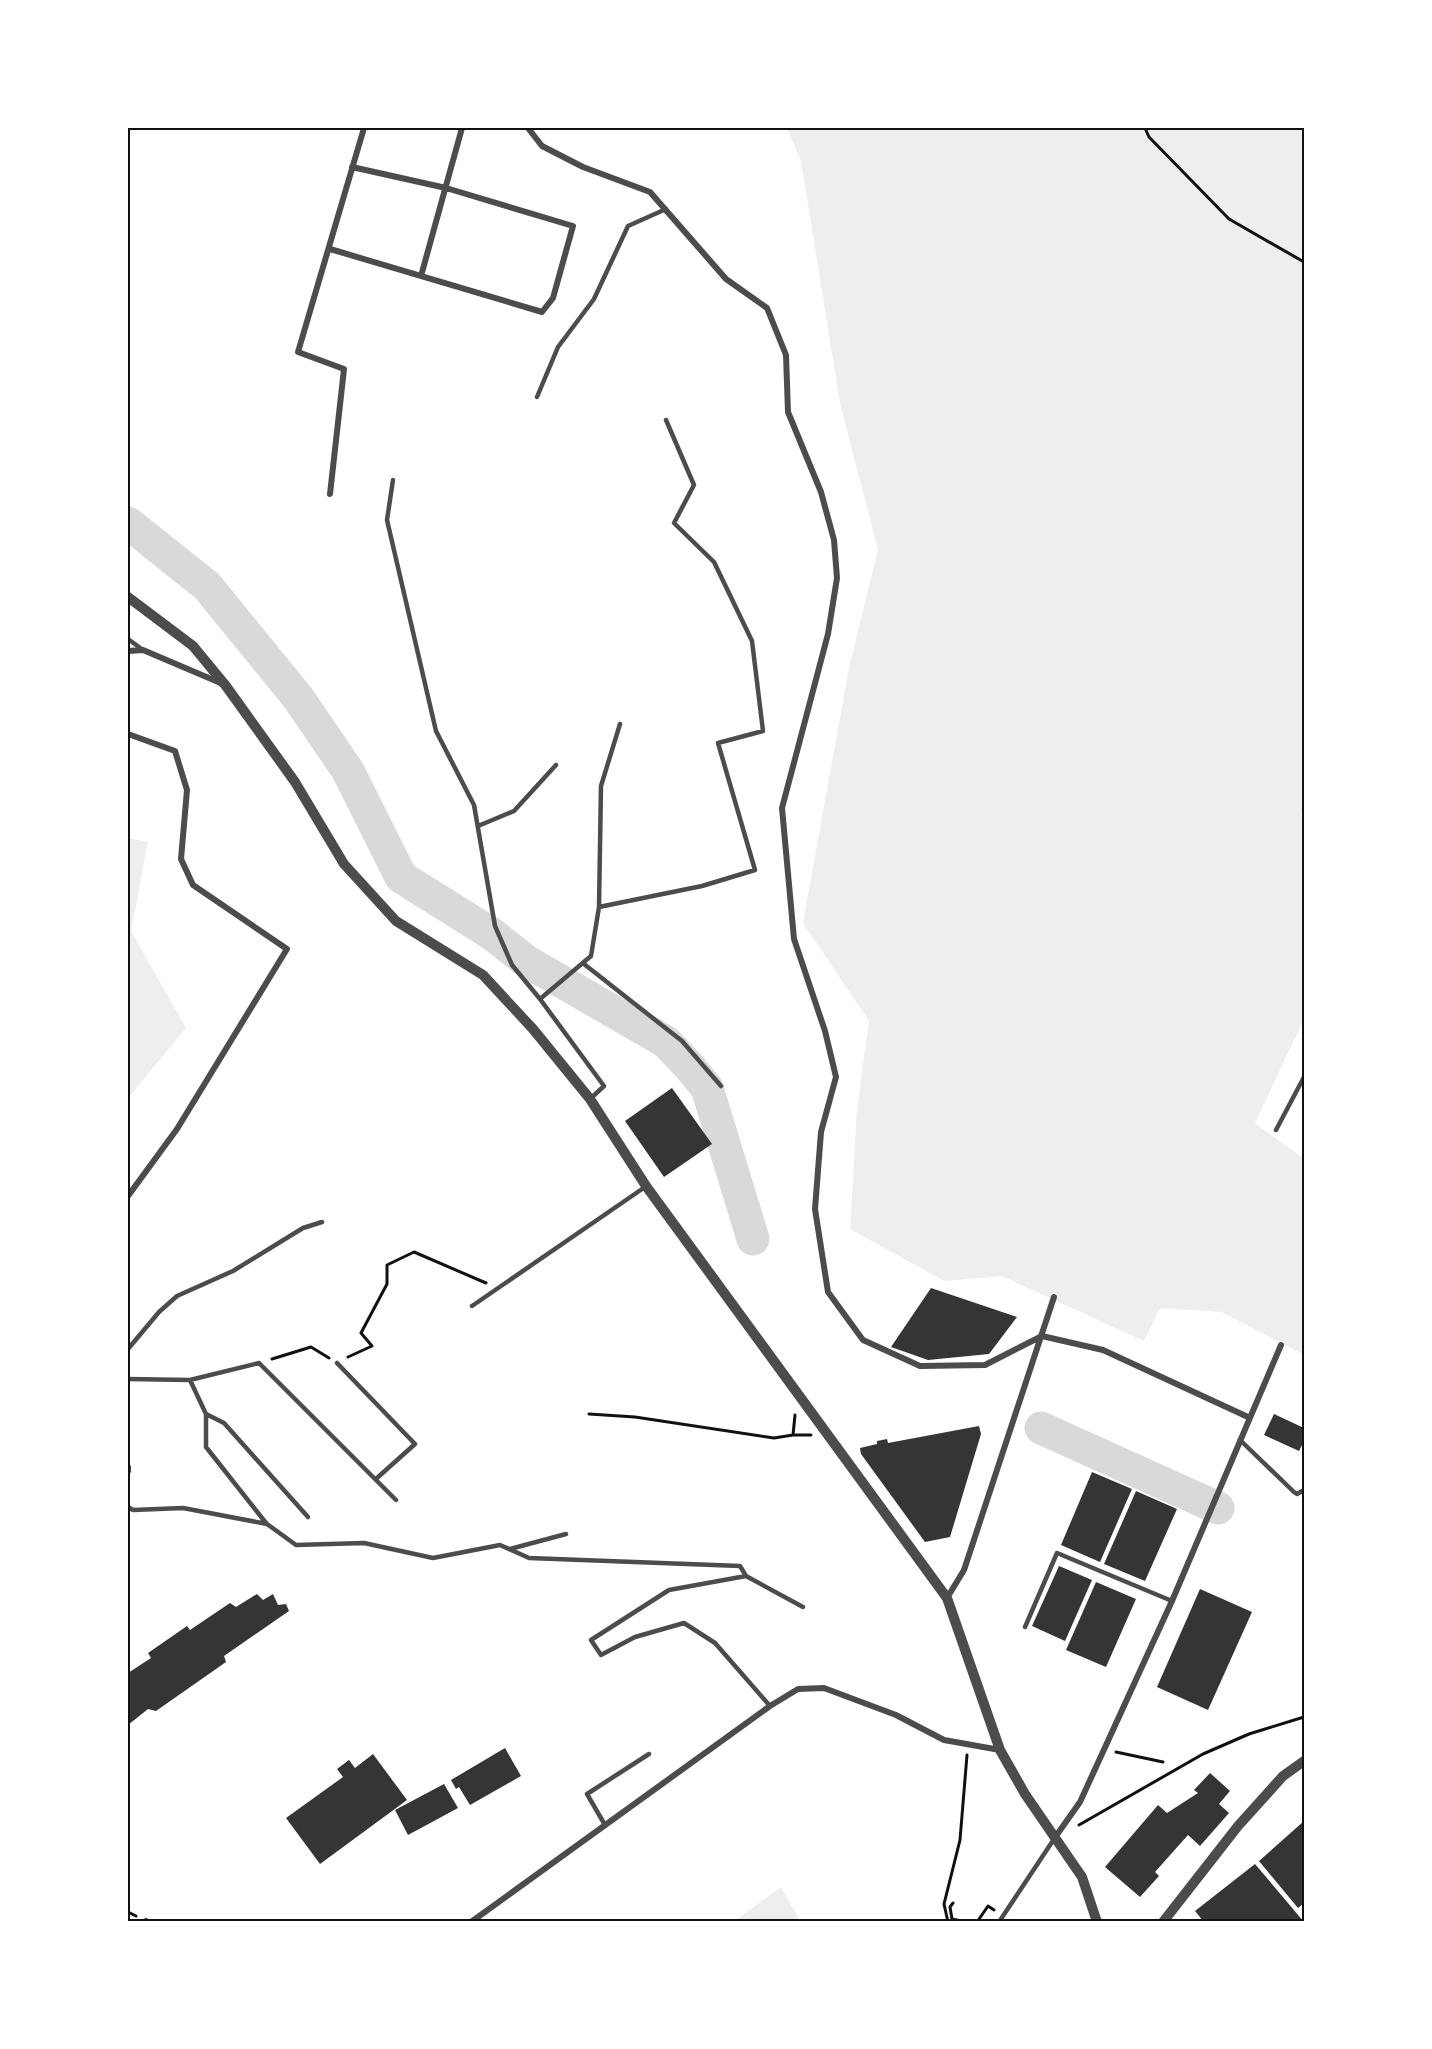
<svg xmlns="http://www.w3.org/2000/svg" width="1432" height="2049" font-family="Barlow,sans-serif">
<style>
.green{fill:#eee}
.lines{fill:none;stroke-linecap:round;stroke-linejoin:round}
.river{stroke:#d9d9d9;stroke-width:33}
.building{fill:#353535}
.path{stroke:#111;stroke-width:3}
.service{stroke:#4c4c4c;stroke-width:4.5}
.minor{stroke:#4c4c4c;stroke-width:6}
.tertiary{stroke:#4c4c4c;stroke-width:10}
.neatline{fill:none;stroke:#111;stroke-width:2}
</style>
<rect width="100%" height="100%" fill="#fff"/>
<path class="green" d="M787,128h517v682l-3,5 3,8v196l-49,104 49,36v196l-82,-43 -62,-4 -16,33 -142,-65 -58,5 -94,-52 7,-120 12,-88 -66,-98 46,-255 29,-118 -38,-147 -39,-242z
M128,838l20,4 -17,89 55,97 -58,70z
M781,1887l19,34h-65z"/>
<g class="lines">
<path class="river" d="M128,523l79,63 92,113 49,72 53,106 91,57 34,27 140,81 23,24 18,22 46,151
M1041,1428l177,80"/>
</g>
<path class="building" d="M672,1088l40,56 -48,33 -39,-56z
M931,1288l86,29 -28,37 -61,6 -37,-13z
M1274,1414l30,14v13l-5,10 -35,-16z
M979,1426l2,8 -31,103 -25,5 -64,-88 -1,-6 17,-4v-3l10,-2 1,4z
M1092,1472l40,17 -32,73 -39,-17z
M1136,1491l41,18 -32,72 -41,-17z
M1059,1566l33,14 -27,61 -33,-15z
M1096,1582l40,17 -30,68 -40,-17z
M1200,1589l52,23 -44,98 -51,-23z
M257,1594l6,6 10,-6 5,11 8,-1 3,7 -65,45 2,6 -70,49 -8,-2 -20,16v-52l23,-15 -3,-5 39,-27 3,4 40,-27 6,4z
M505,1748l16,28 -51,29 -11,-18 -3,2 -5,-9z
M373,1754l34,46 -87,64 -34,-46 57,-41 -6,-8 12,-9 6,8z
M1210,1773l20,18 -11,13 10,9 -29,33 -12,-11 -33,37 4,4 -19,21 -35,-30 53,-62 9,8 31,-20 -4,-3z
M444,1784l14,24 -50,27 -13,-25z
M1304,1821v82l-6,5 -39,-47z
M1255,1864l49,58h-100l-9,-11z"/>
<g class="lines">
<path class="path" d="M1145,128l4,9 80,82 75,43
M348,1357l24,-11 -11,-13 26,-49v-19l27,-13 72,31
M272,1359l39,-12 18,11
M589,1414l46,3 139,21 19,-3 2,-20
M793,1435h18
M1116,1752l47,10
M1079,1825l124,-71 46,-20 55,-17
M953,1903l-3,4 2,12 14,3
M128,1912l8,4
M948,1922l-4,-18 16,-64 7,-85
M977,1922l11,-16 6,4"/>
<path class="service" d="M537,397l21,-50 36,-48 34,-73 38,-17
M393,480l-6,40 49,211 38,74 21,121 17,39 28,34
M128,639l15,11
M478,826l36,-15 42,-46
M599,907l103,-21 53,-16 -37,-127 45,-12 -11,-90 -38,-79 -40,-39 20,-38 -28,-65
M584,964l98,77 39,45
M590,1099l14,-13 -64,-87 51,-43 8,-49 2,-121 19,-62
M1276,1130l28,-53
M472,1306l173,-119
M128,1349l31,-37 18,-16 56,-25 70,-43 19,-6
M337,1363l78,81 -38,34
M128,1379l62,1 69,-17 137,137
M190,1380l16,34 18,9 84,94
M206,1414v33l60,76
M1240,1440l54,52 3,2 7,-4
M128,1507l5,3 50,-2 84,16 29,21 68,-2 69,15 67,-13 29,13 211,8 6,10
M510,1549l56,-15
M1025,1627l32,-74 115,48
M770,1706l-55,-63 -31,-20 -49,14 -34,18 -10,-15 78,-50 77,-14 57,31
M605,1825l-18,-31 62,-40
M146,1920l1,2
M999,1922l55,-83"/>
<path class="minor" d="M528,128l14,18 41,21 67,25 76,87 41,29 19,47 2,57 33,80 13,48 3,38 -9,56 -46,174 12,131 31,92 11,46 -15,55 -6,77 13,83 35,48 57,26 65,-1 57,-29
M330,249l212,63 11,-14 20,-72 -127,-38 -94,-21
M421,276l41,-148
M330,494l14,-125 -46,-17 66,-224
M128,651l15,-1 80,34
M128,734l47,17 12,39 -6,69 12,26 94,64 -110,180 -49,67
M1042,1336l61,14 145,67
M128,1467v4
M947,1598l17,-28 90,-273
M1056,1836l24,-34 92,-201 109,-256
M471,1922l299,-216 28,-17 26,-1 72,27 48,25 56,10"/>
<path class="tertiary" d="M128,597l65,49 33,40 69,96 49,82 52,57 87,54 50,54 57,70 56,87 301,412 53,152 25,44 57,83 15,45
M1163,1922l75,-96 45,-50 21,-15"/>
</g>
<rect width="1432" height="2049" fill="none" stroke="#ffffff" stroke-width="258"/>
<rect x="129" y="129" width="1174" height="1791" class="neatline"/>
</svg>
